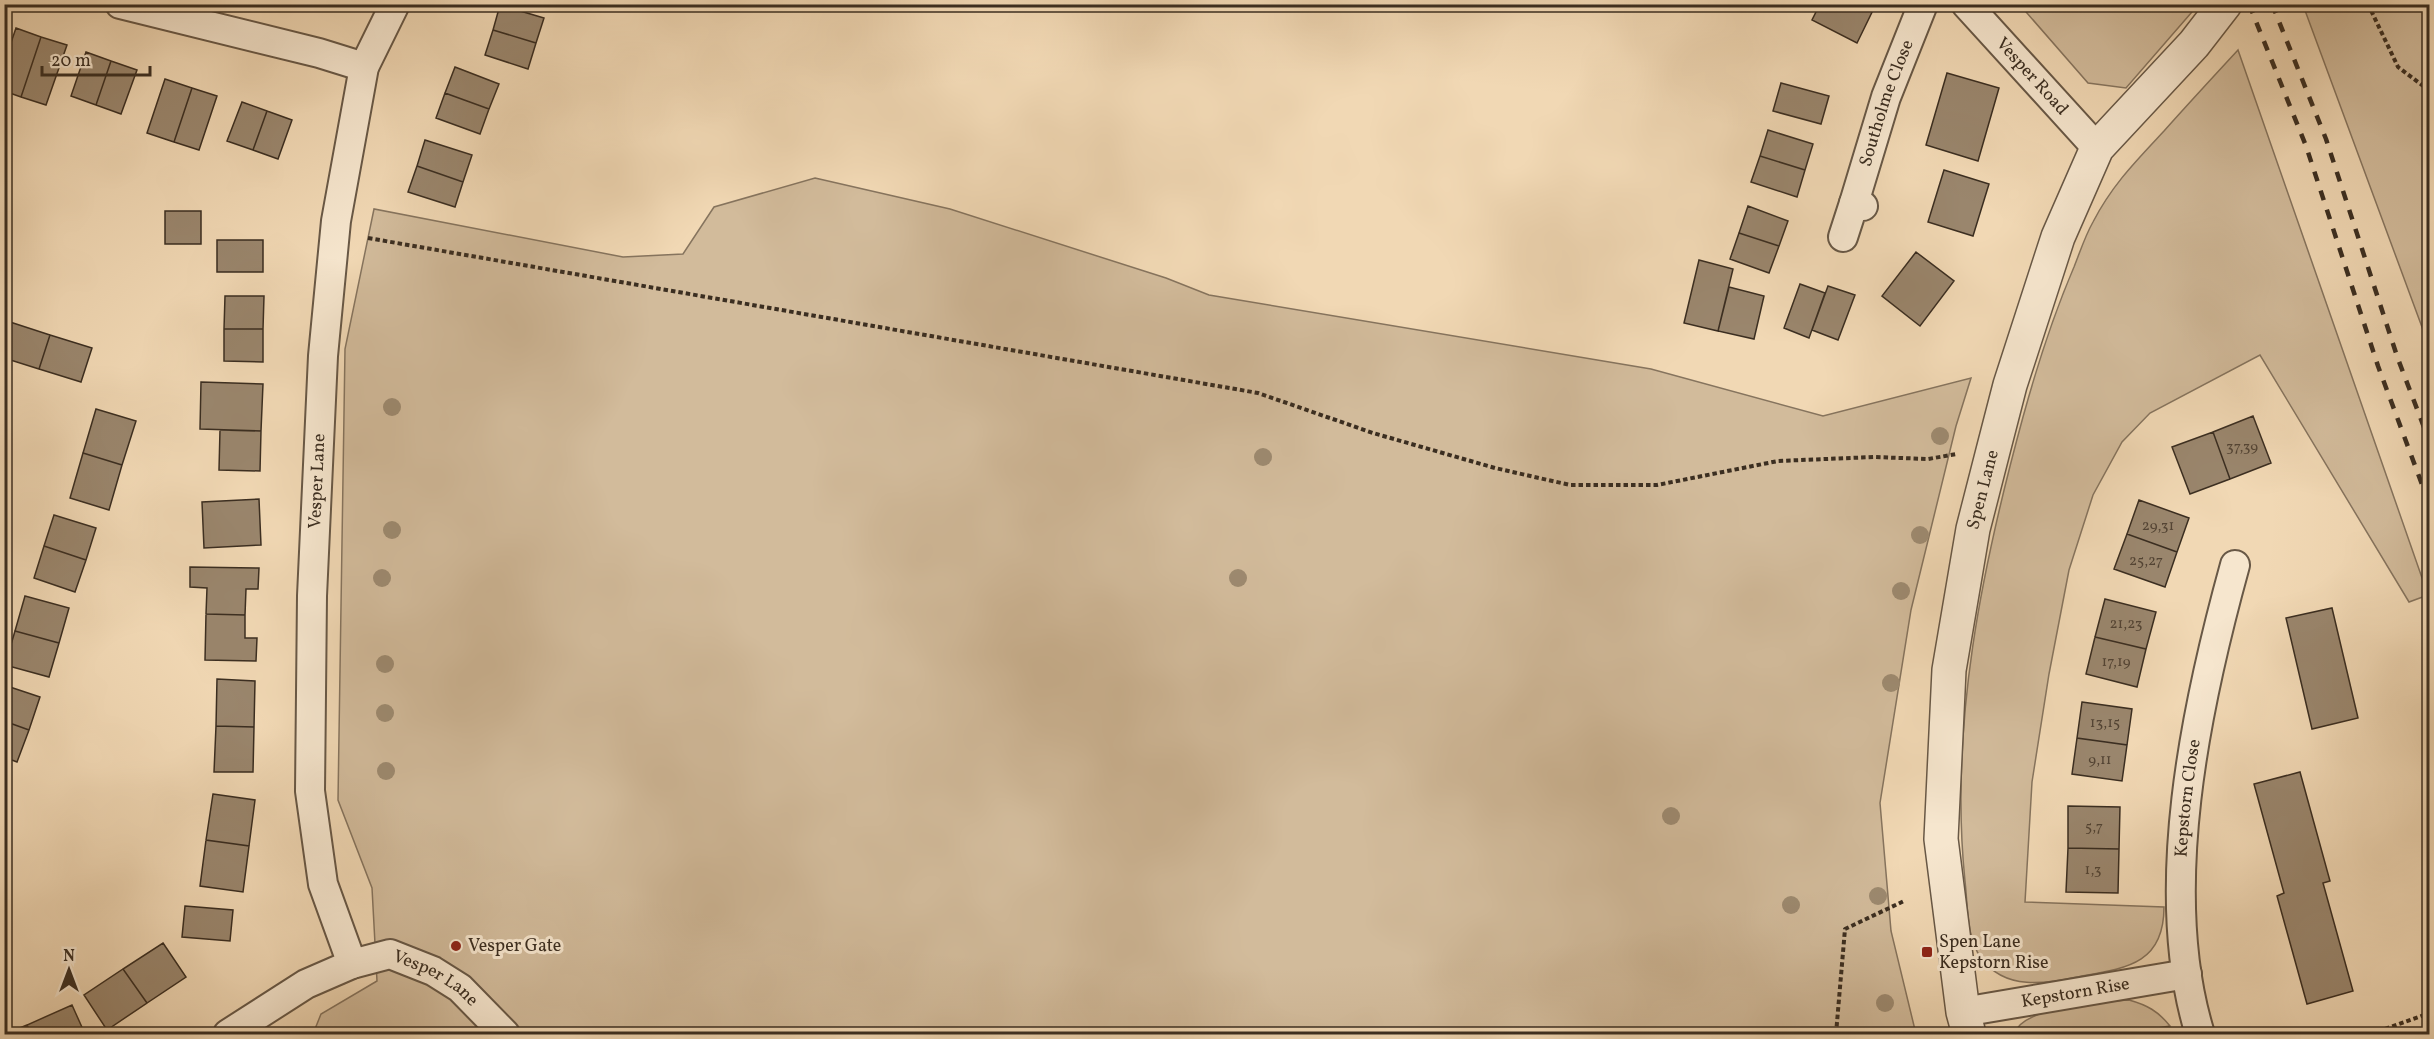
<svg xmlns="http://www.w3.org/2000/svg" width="2434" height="1039" font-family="Vollkorn,serif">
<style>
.green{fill:#d2bb9b;stroke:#86745e;stroke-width:1.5}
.building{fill:#9a866d;stroke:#3b2e21;stroke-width:1.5}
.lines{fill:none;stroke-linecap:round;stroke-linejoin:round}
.minor-casing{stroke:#685846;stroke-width:32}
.tertiary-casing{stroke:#685846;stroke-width:36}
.path{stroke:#3b2e21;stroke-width:4;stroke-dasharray:4.5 3;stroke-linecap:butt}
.minor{stroke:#f6e6ce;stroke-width:28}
.tertiary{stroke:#f6e6ce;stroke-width:33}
.rail{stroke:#3b2e21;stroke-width:4.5;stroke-dasharray:10 10;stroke-linecap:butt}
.tree{fill:#9d8a70}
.poi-dot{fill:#8f2418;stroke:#f6e6ce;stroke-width:2}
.labels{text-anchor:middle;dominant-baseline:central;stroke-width:6;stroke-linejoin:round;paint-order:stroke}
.number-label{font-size:15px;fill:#534434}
.street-label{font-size:18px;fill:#3b2e21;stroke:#f6e6ce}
.poi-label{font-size:18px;fill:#3b2e21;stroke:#f6e6ce;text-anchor:start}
</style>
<rect width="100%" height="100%" fill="#f1d8b4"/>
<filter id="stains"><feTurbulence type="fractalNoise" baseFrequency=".00333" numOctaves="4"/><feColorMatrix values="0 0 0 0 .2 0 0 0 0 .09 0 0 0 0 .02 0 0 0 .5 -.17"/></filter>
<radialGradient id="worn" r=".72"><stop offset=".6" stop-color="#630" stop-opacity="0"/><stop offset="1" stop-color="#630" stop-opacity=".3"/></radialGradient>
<path class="green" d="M2020,5h178l-72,83 -38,-5z
M2303,5h126v341z
M2238,50l190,545 -19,7 -149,-247 -110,58 -28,29 -29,53 -24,75 -20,104 -17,108 -7,120 139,5c0,56 -36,61 -82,69 -35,7 -76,16 -101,-18 -15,-21 -13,-52 -16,-77 -16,-155 17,-314 58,-464 14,-51 30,-101 51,-150 6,-15 11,-31 19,-45 19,-37 43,-61 71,-91 24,-27 49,-54 74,-81z
M815,178l135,31 216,69 43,17 442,74 172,47 148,-38 -15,48 -45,184 -31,193 11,128 25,103h-1603l8,-20 56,-33 -5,-93 -34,-88 7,-451 29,-140 249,48 60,-3 31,-47z
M2129,1000c18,5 29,11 41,26l-49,8h-107c9,-28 88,-32 115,-34z"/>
<path class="building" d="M1820,4h56l-19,39 -45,-23z
M500,5l44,13 -8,25 -43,-13z
M16,28l25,9 -20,60 -17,-6v-28z
M493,30l43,13 -8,26 -43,-14z
M41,37l26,8 -21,60 -25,-8z
M86,52l25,9 -15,44 -25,-9z
M111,61l26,9 -16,44 -25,-9z
M455,67l44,17 -10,25 -44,-16z
M1947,73l52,15 -21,73 -52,-16z
M165,79l27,9 -18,54 -27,-9z
M1781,83l48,13 -8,28 -48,-13z
M192,88l25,8 -18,54 -25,-8z
M445,93l44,16 -9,25 -44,-16z
M242,102l25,9 -14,39 -26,-9z
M267,111l25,9 -14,39 -25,-9z
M1768,130l45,14 -8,26 -45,-14z
M425,140l47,15 -9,27 -46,-16z
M1760,156l45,14 -8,27 -46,-15z
M417,166l46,16 -8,25 -47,-15z
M1944,170l45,14 -16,52 -45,-14z
M1748,206l40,15 -9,25 -40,-13z
M165,211h36v33h-36z
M1739,233l40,13 -10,27 -39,-14z
M217,240h46v32h-46z
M1916,252l38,29 -34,45 -38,-30z
M1699,260l34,9 -15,62 -34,-8z
M1800,284l25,9 -16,45 -25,-10z
M1828,286l27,9 -17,45 -26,-10z
M1729,287l35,9 -10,43 -36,-8z
M225,296h39l-1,33h-39z
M7,321l43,14 -11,34 -35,-11v-29z
M224,329h39v33l-39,-1z
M50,335l42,13 -11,34 -42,-13z
M201,382l62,2 -2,47 -61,-2z
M96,409l40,12 -14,44 -39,-12z
M2253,416l18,47 -41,16 -17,-47z
M220,430l41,1 -1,40 -41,-1z
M2213,432l17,47 -40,15 -18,-47z
M83,453l39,12 -13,45 -39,-12z
M259,499l2,46 -57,3 -2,-46z
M2139,500l50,18 -12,34 -50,-18z
M54,515l42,13 -10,32 -42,-14z
M2127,534l50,18 -12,35 -51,-18z
M44,546l42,14 -11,32 -41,-14z
M190,567l69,1 -1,21h-12l-1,26 -39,-1 1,-26 -17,-1z
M25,596l44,12 -10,35 -44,-12z
M2105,599l51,13 -10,37 -51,-12z
M2332,608l26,110 -46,11 -26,-111z
M206,614l39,1v23h12l-1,23 -51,-1z
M15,631l44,12 -10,34 -44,-12z
M2095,637l51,12 -9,38 -51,-13z
M217,679l38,2 -1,46 -38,-1z
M4,685l36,12 -11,33 -25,-9z
M2082,702l50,7 -5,36 -50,-7z
M4,721l25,9 -12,32 -13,-5z
M216,726l38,1 -1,45h-39z
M2077,738l50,7 -5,36 -50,-7z
M2300,772l30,109 -7,2 30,108 -46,13 -30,-108 7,-3 -30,-109z
M213,794l42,6 -6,46 -43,-6z
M2068,806l52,1 -1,42 -51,-1z
M206,840l43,6 -6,46 -43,-6z
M2068,848l51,1 -1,44 -52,-1z
M185,906l48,4 -3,31 -48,-4z
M163,943l23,34 -39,26 -24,-34z
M123,969l24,34 -40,27 -23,-35z
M72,1005l13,29h-53l-5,-9z
M27,1025l5,9h-27z"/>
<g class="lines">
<g class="minor-casing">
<g id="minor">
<path d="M120,4l199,49 45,14"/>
<path id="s1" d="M1966,4l131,144"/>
<path id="s2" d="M1854,203l32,-106 37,-93"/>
<path d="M1843,237l11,-34 9,3"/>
<path id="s3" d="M352,964l-29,-80 -13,-93 2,-195 11,-240 13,-135 28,-154 31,-63"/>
<path id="s4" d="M1963,1012l224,-38"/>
<path id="s5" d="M228,1034l78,-50 46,-20 38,-10 43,17 27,17 45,46"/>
<path id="s6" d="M2200,1034c-44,-142 -4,-328 35,-469"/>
</g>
</g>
<g class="tertiary-casing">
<g id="tertiary">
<path id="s7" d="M1969,1034l-6,-22 -22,-173 8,-169 24,-141 21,-82 16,-62 48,-148 39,-89 97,-104 31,-40"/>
</g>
</g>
<path class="path" d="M2368,4l30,63 32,24
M368,238l890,155 115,40 122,35 75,17h87l121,-24 96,-4 54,2 29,-5
M1836,1034l9,-105 59,-28
M2371,1034l59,-21"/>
<use href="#minor" class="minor"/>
<use href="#tertiary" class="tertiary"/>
<path class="rail" d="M2249,4l57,142 72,220 52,140
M2272,4l54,135 72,220 32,84"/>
</g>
<g class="tree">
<circle cx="392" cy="407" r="9"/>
<circle cx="1940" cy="436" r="9"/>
<circle cx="1263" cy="457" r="9"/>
<circle cx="392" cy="530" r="9"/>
<circle cx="1920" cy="535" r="9"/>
<circle cx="382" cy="578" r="9"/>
<circle cx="1238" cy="578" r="9"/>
<circle cx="1901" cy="591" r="9"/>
<circle cx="385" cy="664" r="9"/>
<circle cx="1891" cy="683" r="9"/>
<circle cx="385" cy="713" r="9"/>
<circle cx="386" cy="771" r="9"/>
<circle cx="1671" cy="816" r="9"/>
<circle cx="1878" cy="896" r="9"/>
<circle cx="1791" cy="905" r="9"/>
<circle cx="1885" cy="1003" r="9"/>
</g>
<g class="poi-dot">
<circle cx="456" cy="946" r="6"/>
<rect x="1921" y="946" width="12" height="12" rx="3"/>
</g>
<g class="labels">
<g class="number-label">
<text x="2242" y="447">37,39</text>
<text x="2158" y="526">29,31</text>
<text x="2146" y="561">25,27</text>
<text x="2126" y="624">21,23</text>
<text x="2116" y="662">17,19</text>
<text x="2105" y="723">13,15</text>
<text x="2100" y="760">9,11</text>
<text x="2094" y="827">5,7</text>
<text x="2093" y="870">1,3</text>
</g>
<g class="street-label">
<text stroke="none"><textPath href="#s1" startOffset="98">Vesper Road</textPath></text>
<text stroke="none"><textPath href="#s2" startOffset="105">Southolme Close</textPath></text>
<text stroke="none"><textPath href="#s3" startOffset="489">Vesper Lane</textPath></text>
<text stroke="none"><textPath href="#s7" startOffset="550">Spen Lane</textPath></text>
<text stroke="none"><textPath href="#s6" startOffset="238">Kepstorn Close</textPath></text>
<text stroke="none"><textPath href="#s5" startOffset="234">Vesper Lane</textPath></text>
<text stroke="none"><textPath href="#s4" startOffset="114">Kepstorn Rise</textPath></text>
</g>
<g class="poi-label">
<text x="1939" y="942">Spen Lane<tspan x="1939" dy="21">Kepstorn Rise</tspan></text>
<text x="468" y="946">Vesper Gate</text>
</g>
</g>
<rect width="2434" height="1039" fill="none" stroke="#f1d8b4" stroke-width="24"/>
<rect x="6" y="6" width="2422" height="1027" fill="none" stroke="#3b2e21" stroke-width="3"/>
<rect x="12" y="12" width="2410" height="1015" fill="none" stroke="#3b2e21" stroke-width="1.5"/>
<g transform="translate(69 970)" stroke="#f6e6ce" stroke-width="4.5" paint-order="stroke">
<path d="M0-4.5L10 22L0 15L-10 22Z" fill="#3b2e21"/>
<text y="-9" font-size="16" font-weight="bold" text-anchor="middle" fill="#3b2e21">N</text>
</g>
<path d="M42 66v9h108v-9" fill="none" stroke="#3b2e21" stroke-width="3"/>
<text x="51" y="66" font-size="18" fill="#3b2e21" stroke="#f6e6ce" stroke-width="4.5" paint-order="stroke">20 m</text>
<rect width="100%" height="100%" filter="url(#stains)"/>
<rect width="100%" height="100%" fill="url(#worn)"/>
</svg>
